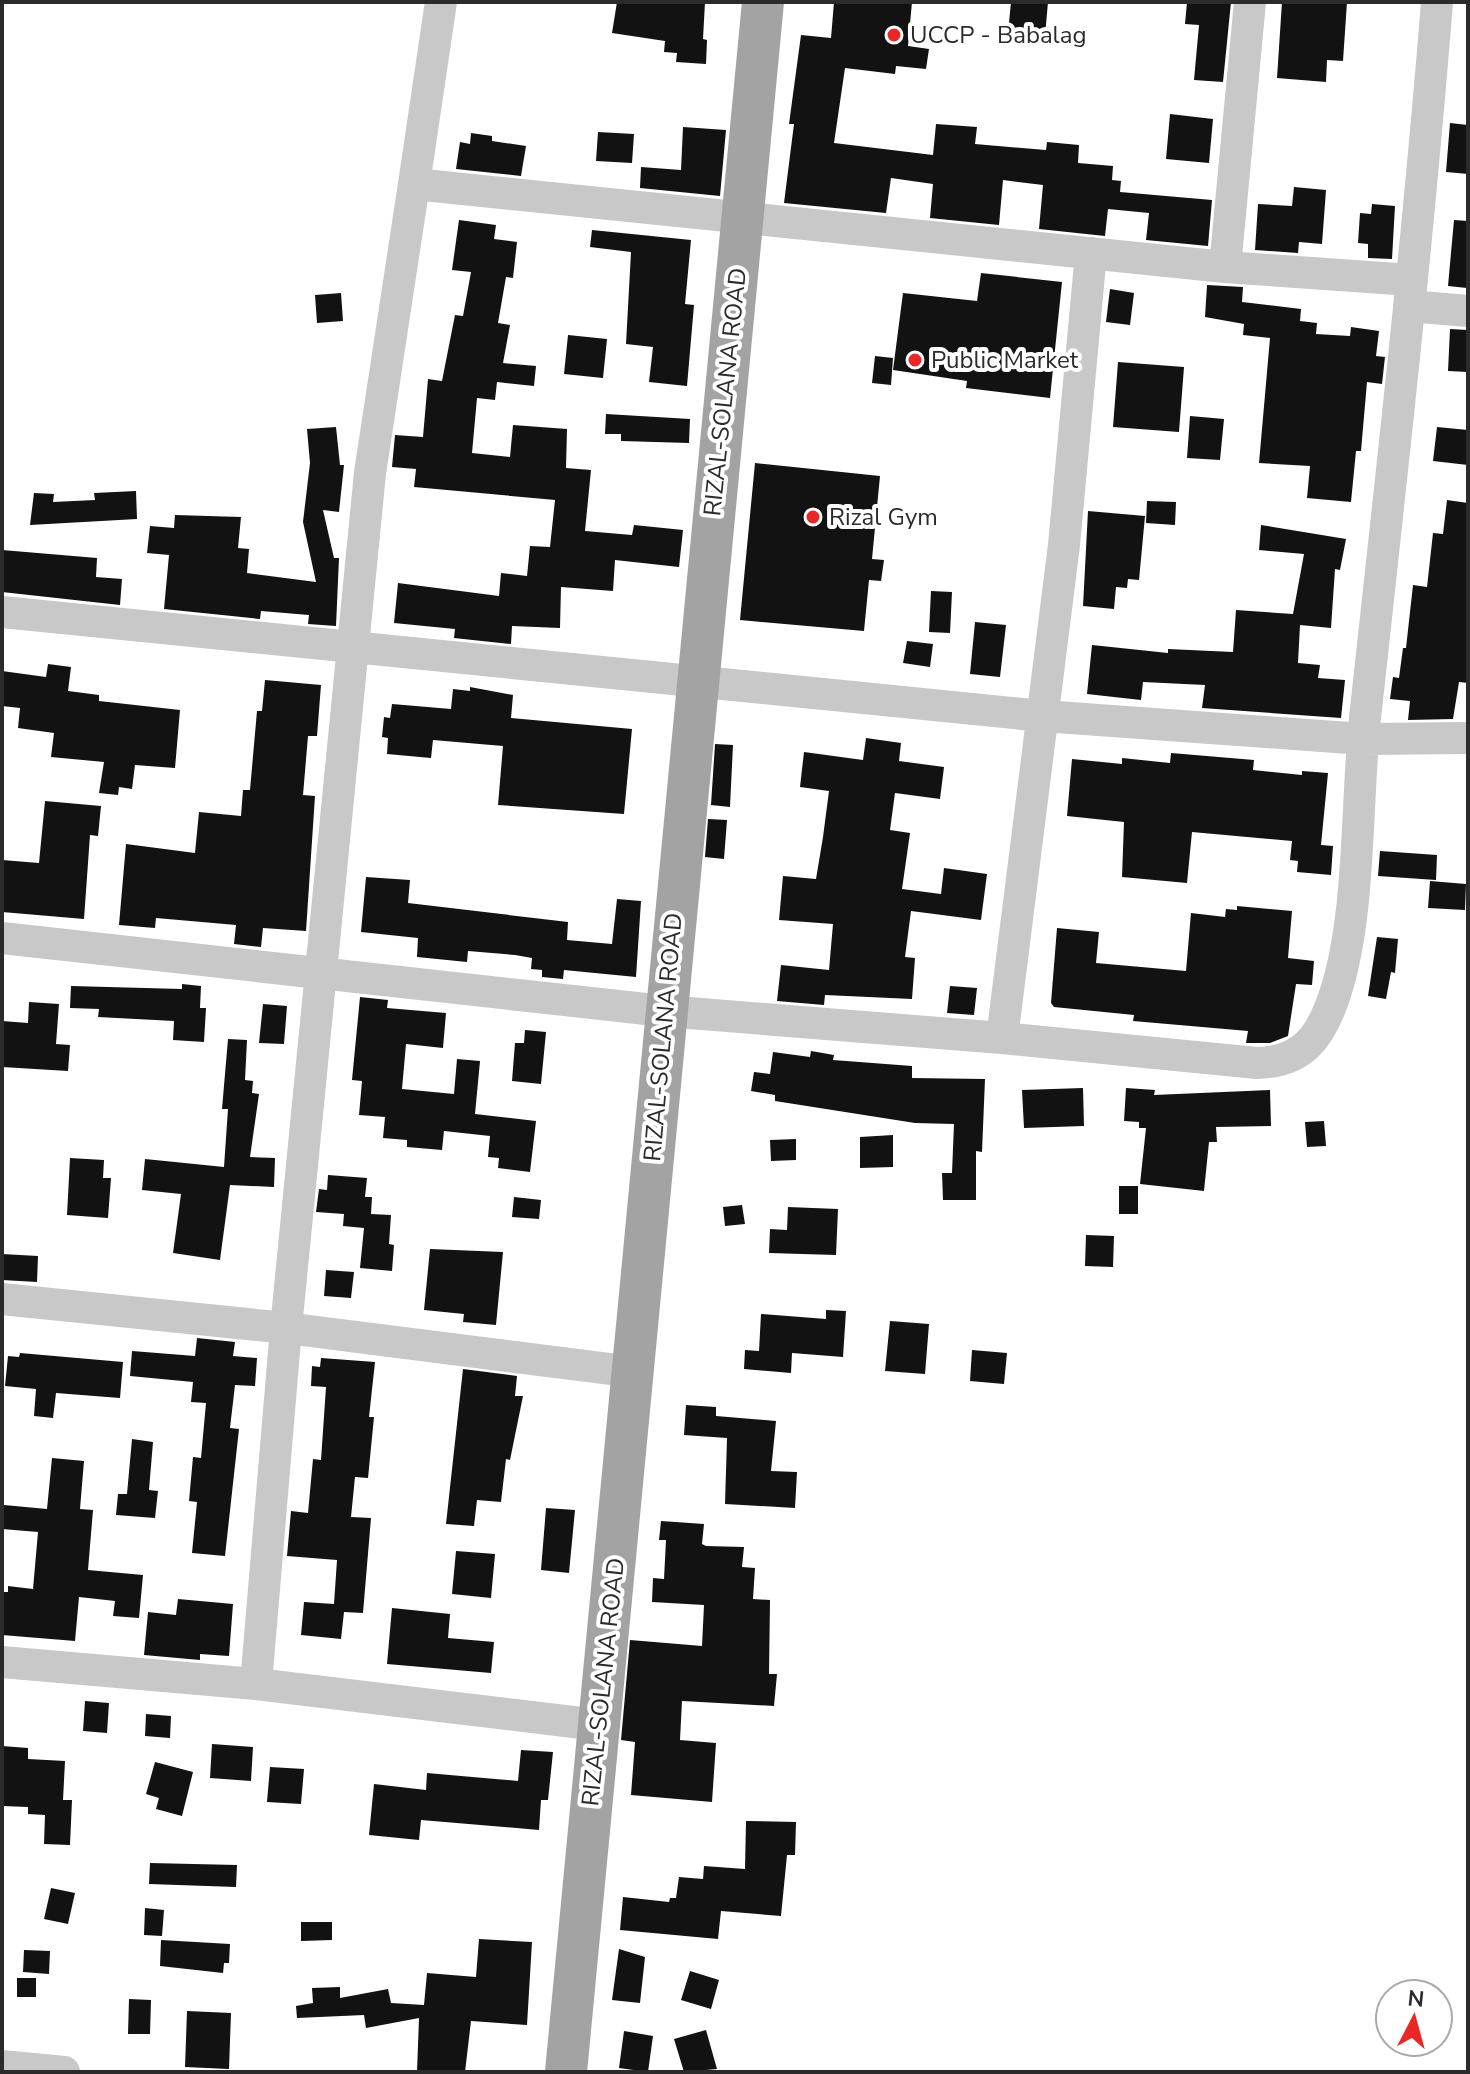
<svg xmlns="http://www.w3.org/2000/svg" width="1470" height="2074" font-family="'Nunito Sans',sans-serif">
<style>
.building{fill:#121212}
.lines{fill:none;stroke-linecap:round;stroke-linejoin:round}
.minor{stroke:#c8c8c8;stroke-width:32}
.major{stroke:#a3a3a3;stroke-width:42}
.poi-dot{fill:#e92727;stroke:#fff;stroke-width:3}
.labels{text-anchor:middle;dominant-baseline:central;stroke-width:8;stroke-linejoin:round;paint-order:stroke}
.poi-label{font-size:24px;fill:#2b2b2b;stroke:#fff;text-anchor:start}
.street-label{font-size:24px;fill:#2b2b2b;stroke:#fff}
</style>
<rect width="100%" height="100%" fill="#fff"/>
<path class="building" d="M617,2h88l-2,37 4,1 -1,24 -30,-2 1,-9 -13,-1 1,-11 -53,-8z
M834,2h78l-4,44 21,3 -3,20 -30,-3 -1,8 -50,-6 -11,75 99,12 3,-31 41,3 -2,17 71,6 1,-8 32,3 -1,18 35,3 -1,14 9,1 -1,11 92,8 -4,46 -62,-6 3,-27 -41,-4 -3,27 -66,-7 4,-44 -40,-5 -4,45 -69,-7 3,-34 -42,-6 -5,35 -102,-10 10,-79h-5l12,-89 30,3z
M1011,2h37l-3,34 -37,-3z
M1187,2h44l-8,80 -29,-2 5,-55 -14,-1z
M1282,2h65l-4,59 -16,-1 -1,22 -49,-4z
M1170,114l43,5 -4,44 -43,-4z
M1450,123l18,2v49l-22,-2z
M683,127l43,3 -6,66 -80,-8 1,-21 40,3z
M598,132l36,2 -2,29 -36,-2z
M471,133l21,3v5l34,5 -5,30 -65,-7 4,-27 10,2z
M1294,187l32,3 -4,54 -23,-2 -1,11 -43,-3 3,-46 34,2z
M1372,204l23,2 -3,53 -24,-1v-14l-10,-1 2,-30 11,1z
M459,220l37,5 -2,14 23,3 -4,36 -7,-1 -8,46 12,2 -7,38 33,3 -2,20 -37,-4 -2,18 -18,-2 -5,55 38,4 3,-32 54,4 -1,39 25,2 -6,61 47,4 2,-10 49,5 -4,37 -64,-7 -2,31 -52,-4 -1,41 -48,-2 -1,18 -57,-6 1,-9 -61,-6 4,-40 101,13 2,-23 26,3 3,-30 20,1 5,-47 -141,-13 2,-18 -24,-2 3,-32 28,2 5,-58 14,2 13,-66 8,1 8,-44 -19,-2z
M1454,220l14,1 -1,67 -19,-2z
M592,230l99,10 -6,64 9,1 -7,81 -38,-4 4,-35 -27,-3 5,-92 -41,-5z
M981,273l81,9 -12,116 -84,-10 1,-7 -74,-11 10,-77 74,8z
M1207,285l36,2 -1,15 59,7 -1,12 17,2 -1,11 34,2 1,-9 28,4 -3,25 9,1 -3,27 -15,-2 -6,69h-5l-5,51 -44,-4 3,-32 -51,-3 11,-125 -27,-3 1,-11 -39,-7z
M1110,289l24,4 -4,32 -24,-3z
M341,293l2,28 -26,2 -2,-28z
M1450,329l18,1v42l-20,-1z
M568,335l39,4 -4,39 -39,-4z
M875,356l18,2 -2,27 -19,-2z
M1118,362l66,5 -5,65 -66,-5z
M606,414l84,5 -1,24 -68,-2v-7h-16z
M1190,416l34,3 -4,41 -33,-2z
M336,427l4,38h4l-5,47 -16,-2 11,48h5l-3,68 -28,-2 1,-9 -48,-4 -1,8 -96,-10 5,-54 -22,-2 3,-27 24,2 1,-13 66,2 -3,31 11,1 -2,24 69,9 -13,-60 7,-59 -3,-34z
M1437,427l31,3v35l-35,-4z
M755,463l125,13 -8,83 12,1 -3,21 -12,-1 -5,51 -124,-11z
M136,491l1,28 -107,6 4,-32 20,1 -1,8 42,-2 -1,-7z
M1447,500l21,3v180l-9,-1 -6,37 -45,1 2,-19 -20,-2 3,-22 6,1 4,-30h3l7,-63 14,2 6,-54 10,1z
M1147,501l29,1 -1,23 -29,-2z
M1088,511l57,5 -6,64 -11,-1 -1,9 -11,-1 -2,22 -31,-3z
M1261,525l85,14 -6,31 -5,-1 -4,59 -31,-3 -2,38 22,2 -2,13 27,2 -4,38 -139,-10 3,-23 -62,-3 -2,18 -54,-6 5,-49 76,8v-4l65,3 3,-42 57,4 11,-60 -45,-4z
M2,550l95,8 -1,19 26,2 -2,26 -118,-13z
M931,591l21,1 -2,41 -21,-1z
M975,622l31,3 -6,52 -30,-3z
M907,641l26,3 -3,23 -27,-4z
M48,664l23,3 -3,24 31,4v6l81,9 -5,58 -40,-3 -3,24 -13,-2 -1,8 -19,-2 5,-31 -53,-5 3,-24 -36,-5 2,-20 -18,-2v-35l44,6z
M265,680l56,5 -4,51h-9l-5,59 12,1 -9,135 -43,-3 -2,19 -27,-3 2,-19 -80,-7 -1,10 -36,-3 7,-81 69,9 4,-41 42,4 2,-26h7l7,-79h5z
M470,687l43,8 -2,23 121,11 -8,85 -126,-9 5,-59 -70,-6 -2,18 -44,-4 1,-16 -6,-1 2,-20 6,1 2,-14 59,5 2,-20 17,2z
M866,738l35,5 -2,18 45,6 -4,32 -45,-6 -5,37 20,3 -8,56 39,5 3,-26 43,6 -6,46 -70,-9 -6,46 10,1 -3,41 -87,-4 -1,10 -47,-4 4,-36 48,5 4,-46 -54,-4 4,-44 33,3 7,-42 6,-46 -29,-4 4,-35 59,8z
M715,744l18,1 -3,62 -19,-2z
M1171,753l83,7 -1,10 49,5v-4l26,2 -7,72 12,1 -2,29 -34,-3 1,-11 -8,-1 2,-19 -100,-9 -5,51 -65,-6 2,-55 -57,-6 5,-57 50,5v-6l48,5z
M45,801l56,5 -3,30 -8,-1 -6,84 -82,-7v-52l37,3z
M708,819l19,1 -3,39 -19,-2z
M1380,851l57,4 -1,25 -58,-4z
M366,877l44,3 -2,23 160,19 -1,18 45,4 5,-45 24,2 -5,76 -72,-7 -1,9 -21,-2v-7l-11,-1 1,-11 -17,-3 -47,-4 -1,11 -50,-5 1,-19 -57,-6z
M1430,881l36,3 -1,26 -37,-2z
M1237,906l55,5 -4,47 26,3 -2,24 -16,-1 -8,52 -18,7h-24l2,-12 -115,-10 1,-6 -80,-8 -3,-4 6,-75 42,4 -3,31 90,8 5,-58 34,4 1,-8 11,1z
M1377,937l21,2 -3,34 -4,-1 -5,27 -18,-3z
M182,984l19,2 -1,22h6l-2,34 -31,-2 1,-19 -76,-4 1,-8 -29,-1 1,-22 111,3z
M950,986l27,2 -3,27 -27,-2z
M360,997l28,3 -1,8 59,5 -3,35 -37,-4 -4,45 52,5 3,-35 23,2 -5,53 61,7 -6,51 -32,-4 1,-10 -11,-1 2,-21 -46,-5 -2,19 -35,-3v-7l-24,-2 2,-21 -26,-2 3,-34 -10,-1z
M29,1002l30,2 -3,40 14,1 -2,26 -66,-4v-46l26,2z
M263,1004l24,2 -3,38 -25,-1z
M525,1030l21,2 -5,52 -29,-3 3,-38h9z
M228,1039l19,1 -2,40 8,1 -1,12 7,1 -9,63 25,1 -1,29 -44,-2 -10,75 -47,-7 8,-59 -39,-4 3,-31 79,8 4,-58h-6z
M811,1051l23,4 -1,5 79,6v12l73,1 -3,73 -6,-1v49h-33l-1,-27h10l2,-49 -39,-1 -140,-22v-6l-24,-4 3,-19 16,2 3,-22 37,5z
M1083,1088l1,38 -60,2 -2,-38z
M1126,1088l29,2 -1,5 116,-5 1,36 -55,1 1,15h-8l-5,49 -64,-7 6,-56h-7v-6l-15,-1z
M1324,1121l2,25 -19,1 -2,-25z
M893,1135v32l-33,1v-31z
M796,1139v21l-25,1 -1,-21z
M70,1158l34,2 -1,18h8l-3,40 -41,-3z
M328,1175l39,3 -2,19h7l-1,17 20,1 -2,29 5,1 -2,26 -32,-3 4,-40 -21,-2 1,-12 -28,-2 3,-23 8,1z
M1119,1186h19v28h-19z
M514,1197l27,3 -2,19 -27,-2z
M742,1205l3,19 -20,2 -2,-19z
M788,1207l50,2 -2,46 -67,-2 1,-24 17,1z
M1086,1235l28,1 -1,31 -28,-1z
M430,1249l73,3 -7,73 -33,-3 1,-8 -40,-4z
M2,1254l36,2 -1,26 -35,-2z
M326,1270l28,2 -3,26 -27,-2z
M826,1310l20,1 -3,46 -51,-4 -1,20 -47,-4 1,-19 14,1 2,-37 65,5z
M890,1321l39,3 -4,50 -40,-3z
M197,1338l38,4 -2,14 24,2 -2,28 -20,-1 -5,43 9,1 -14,127 -33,-3 5,-51 -8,-1 4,-44 8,1 5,-55 -15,-1 2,-20 -63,-6 2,-25 63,5z
M972,1350l35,3 -3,31 -34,-3z
M20,1353l103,9 -3,36 -64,-5 -3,25 -19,-2 2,-27 -31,-3 3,-30 11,1z
M321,1358l54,4 -6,55h5l-6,61 -13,-1 -4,40 20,1 -8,95 -19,-1 -3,27 -40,-4 3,-33 30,2 3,-44 -50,-4 4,-45 17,2 5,-54 8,1 5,-73 -15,-1 1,-20 8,1z
M463,1369l54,7 -2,20h8l-13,64 -4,-1 -5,43 -24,-2 -3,26 -28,-2z
M686,1405l30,2v9l60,5 -5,50 26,1 -2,36 -70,-4 2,-66 -43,-3z
M132,1439l21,3 -4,48 9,1 -3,27 -39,-3 2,-21h9z
M52,1458l32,3 -4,48 13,1 -5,60 55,5 -4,43 -26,-2 2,-15 -36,-4 -4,44 -73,-6v-43h6v-6l25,3 5,-57 -36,-3 2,-24 43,4z
M546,1508l29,2 -6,63 -28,-3z
M661,1521l43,3 -2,20 4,2 38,1 -2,20 13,1 -2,31 17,1 -1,74h8l-3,32 -92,-5 -2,39 36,3 -4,59 -81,-7 4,-53 -14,-2 9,-100 72,6 2,-41 -52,-3 1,-24 11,1 2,-39h-7z
M456,1551l39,3 -4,44 -39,-4z
M178,1599l55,5 -4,52 -29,-2v6l-56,-5 4,-43 28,3z
M392,1608l58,6 -2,24 46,4 -3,31 -104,-9z
M85,1701l24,2 -2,30 -24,-2z
M146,1714l25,2 -1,22 -25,-2z
M212,1744l41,3 -2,34 -41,-3z
M2,1746l26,2v11l37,2 -2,39h9l-2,45 -26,-1 1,-29 -17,-1v-7l-26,-1z
M521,1750l32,2 -5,48h-7l-2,30 -118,-10 -2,20 -50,-5 5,-51 52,6 1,-17 91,8z
M155,1762l38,10 -11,44 -26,-7 3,-11 -13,-4z
M270,1767l34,2 -3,35 -34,-2z
M746,1821l50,1 -1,33h-8l-6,61 -60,-5 -3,28 -98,-9 3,-33 46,5 1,-4h6l3,-21 24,2 1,-13 41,3z
M150,1863l87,2 -1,22 -87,-3z
M51,1888l24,5 -7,31 -24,-5z
M145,1908l19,2 -2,26 -18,-1z
M301,1922h31v18l-31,1z
M479,1939l53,3 -5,83 -56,-4 -6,51h-48l2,-54 -53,10 -2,-13 -67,3 -1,-12 17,-3 -1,-15 28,-1v11l48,-9 3,14 33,2 3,-32 49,4z
M161,1940l69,4 -1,19h-5l-1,10 -63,-7z
M619,1949l26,8 -5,46 -28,-3z
M24,1950l26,1 -1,23 -26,-2z
M690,1971l29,9 -8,29 -30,-9z
M17,1978h19v19h-19z
M129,1999l22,1 -1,34h-22z
M187,2011l44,2 -2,56 -44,-2z
M706,2030l11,39 -33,3 -10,-33z
M624,2031l29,5 -5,36 -29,-4z"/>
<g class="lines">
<path class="minor" d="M414,184l27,-182
M1225,267l25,-265
M1409,306l59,5
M2,612l1041,104 320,23 105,-1
M2,938l662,73 338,27 255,25c46,-1 64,-26 78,-69 26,-78 21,-192 30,-276 26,-238 53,-477 72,-716
M1002,1038l62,-493 27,-292
M2,1299l284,29 348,44
M2,1662l254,22 342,41
M256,1684l30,-356 84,-855 44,-289 811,83 186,13
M2,2066l62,6"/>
<path class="major" d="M566,2072c64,-690 129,-1380 197,-2070"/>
</g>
<g class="poi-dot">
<circle cx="894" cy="35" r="8"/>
<circle cx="915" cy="360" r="8"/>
<circle cx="813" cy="517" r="8"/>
</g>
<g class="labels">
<g class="poi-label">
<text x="910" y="35">UCCP - Babalag</text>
<text x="931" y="360">Public Market</text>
<text x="829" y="517">Rizal Gym</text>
</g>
<g class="street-label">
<text transform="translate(725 392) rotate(-84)">RIZAL-SOLANA ROAD</text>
<text transform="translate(663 1037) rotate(-85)">RIZAL-SOLANA ROAD</text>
<text transform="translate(603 1682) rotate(-84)">RIZAL-SOLANA ROAD</text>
</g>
</g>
<rect width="1470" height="2074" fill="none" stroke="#2b2b2b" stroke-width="8"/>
<g transform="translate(1414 2018) rotate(6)"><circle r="38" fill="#ffffff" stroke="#aaaaaa" stroke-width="2"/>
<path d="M0-6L14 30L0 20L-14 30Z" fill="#e92727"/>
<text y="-12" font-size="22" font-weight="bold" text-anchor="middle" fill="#2b2b2b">N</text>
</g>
</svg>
